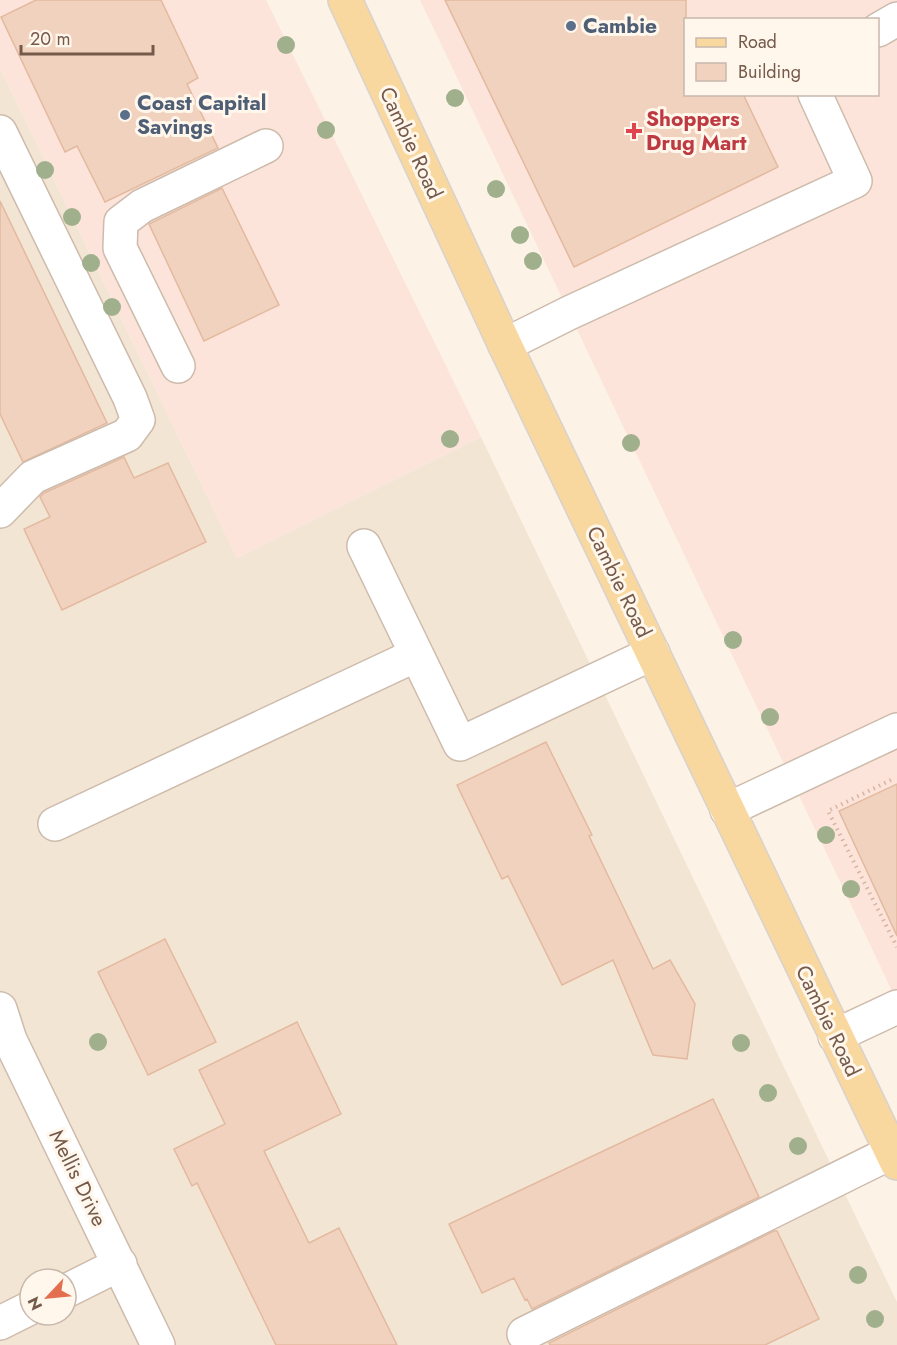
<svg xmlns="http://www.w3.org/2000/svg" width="897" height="1345" font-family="Jost,sans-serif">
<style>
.residential{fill:#f3e5d4;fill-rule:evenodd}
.commercial{fill:#fce4da;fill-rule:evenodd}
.building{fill:#f1d2be;stroke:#e3b99f;stroke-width:1.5}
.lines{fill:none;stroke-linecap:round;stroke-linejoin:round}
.minor-casing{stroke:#cdbbac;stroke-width:36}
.major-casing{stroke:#d8d1cd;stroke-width:36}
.path{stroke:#d6b5a1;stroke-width:4;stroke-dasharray:1.5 4.5;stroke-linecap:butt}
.minor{stroke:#fff;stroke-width:33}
.major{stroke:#f9d8a0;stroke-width:33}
.tree{fill:#a0b08c}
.service-dot{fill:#5c6f8a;stroke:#fff7ec;stroke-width:2}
.health-dot{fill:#e0444e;stroke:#fff7ec;stroke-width:2}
.labels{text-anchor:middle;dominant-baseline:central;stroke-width:6;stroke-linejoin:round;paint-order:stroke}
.service-label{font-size:21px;font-weight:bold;fill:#4e5e75;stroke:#fff7ec;text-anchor:start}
.health-label{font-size:21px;font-weight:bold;fill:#be3a42;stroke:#fff7ec;text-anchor:start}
.street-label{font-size:21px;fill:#755a4b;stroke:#fff7ec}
</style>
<rect width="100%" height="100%" fill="#fcf3e6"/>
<path class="residential" d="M0,68l237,490 244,-121 416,865v43h-897zM30,1279h36v36h-36z"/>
<path class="commercial" d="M0,0h266l215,437 -244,121 -237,-490z
M420,0h477v1002l-23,-49zM686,20h192v74h-192z"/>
<path class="building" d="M36,0h125l37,78 -11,6 31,64 -113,54 -28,-56 -12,6 -64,-135z
M445,0h241v94h57l35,73 -204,100z
M222,188l57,117 -75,36 -55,-117z
M0,201l107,222 -84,39 -23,-48z
M124,457l10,21 34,-15 38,79 -144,68 -38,-81 26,-12 -10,-20 4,-4z
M546,742l46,93 -3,1 64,133 17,-9 25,44 -8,55 -34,-4 -40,-95 -51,25 -54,-109 -6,3 -45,-94z
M897,784v152l-58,-125z
M165,939l51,103 -68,33 -50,-103z
M297,1022l44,92 -77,37 45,92 30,-15 58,117h-121l-79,-162 -5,3 -18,-37 51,-25 -26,-54z
M713,1099l46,98 -227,112 -5,-10 -2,1 -11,-22 -32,15 -33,-69z
M774,1231h3l42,88 -54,26h-215l-1,-2z"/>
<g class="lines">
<g class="minor-casing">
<path id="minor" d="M878,30l19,-11
M0,132l130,266 8,22 -11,15 -94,42 -33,34
M505,345l64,-32 286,-132 -40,-87
M178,366l-58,-118 1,-26 21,-16 124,-60
M364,546l96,198 193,-91
M727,810l170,-80
M55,824l361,-169
M0,1009l10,31 148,305
M835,1036l62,-29
M66,1291l54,-27
M0,1323l30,-15
M524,1334l368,-182"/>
</g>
<g class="major-casing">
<path id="major" d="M345,0l160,345 392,818"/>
</g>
<path class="path" d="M891,780l-63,31 69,136"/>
<use href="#minor" class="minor"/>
<use href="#major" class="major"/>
</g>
<g class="tree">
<circle cx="286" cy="45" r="9"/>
<circle cx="455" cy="98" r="9"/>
<circle cx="326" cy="130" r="9"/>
<circle cx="45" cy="170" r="9"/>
<circle cx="496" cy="189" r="9"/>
<circle cx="72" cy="217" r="9"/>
<circle cx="520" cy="235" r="9"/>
<circle cx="533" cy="261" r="9"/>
<circle cx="91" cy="263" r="9"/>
<circle cx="112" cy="307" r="9"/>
<circle cx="450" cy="439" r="9"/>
<circle cx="631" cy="443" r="9"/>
<circle cx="733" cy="640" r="9"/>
<circle cx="770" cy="717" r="9"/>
<circle cx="826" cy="835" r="9"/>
<circle cx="851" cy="889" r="9"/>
<circle cx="98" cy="1042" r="9"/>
<circle cx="741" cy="1043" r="9"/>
<circle cx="768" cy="1093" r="9"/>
<circle cx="798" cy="1146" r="9"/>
<circle cx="858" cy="1275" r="9"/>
<circle cx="875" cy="1319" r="9"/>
</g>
<g class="service-dot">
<circle cx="571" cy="26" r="6"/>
<circle cx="125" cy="115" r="6"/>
</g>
<path class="health-dot" d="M631 122h6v6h6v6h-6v6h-6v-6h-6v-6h6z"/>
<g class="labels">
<g class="service-label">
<text x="583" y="26">Cambie</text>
<text x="137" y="103">Coast Capital<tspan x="137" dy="24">Savings</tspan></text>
</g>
<g class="health-label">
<text x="646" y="119">Shoppers<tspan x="646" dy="24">Drug Mart</tspan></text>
</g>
<g class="street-label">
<text transform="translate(411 143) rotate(65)">Cambie Road</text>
<text transform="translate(619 582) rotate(64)">Cambie Road</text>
<text transform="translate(828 1021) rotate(64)">Cambie Road</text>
<text transform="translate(78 1178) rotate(64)">Mellis Drive</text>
</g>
</g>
<rect x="684" y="18" width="195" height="78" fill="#fff7ec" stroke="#c8b8ac" stroke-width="1.5"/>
<rect x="696" y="38" width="30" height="9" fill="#f9d8a0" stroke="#c8b8ac" stroke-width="1.5"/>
<text x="738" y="48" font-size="18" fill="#755a4b">Road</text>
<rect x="696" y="63" width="30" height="18" fill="#f1d2be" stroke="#c8b8ac" stroke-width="1.5"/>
<text x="738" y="78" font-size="18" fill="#755a4b">Building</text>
<g transform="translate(48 1297) rotate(244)"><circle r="28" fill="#fff7ec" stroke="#c8b8ac" stroke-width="1.5"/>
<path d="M0-4.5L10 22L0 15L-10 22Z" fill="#e36f4e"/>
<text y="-9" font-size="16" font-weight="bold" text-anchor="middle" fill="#755a4b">N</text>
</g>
<path d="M21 45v9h132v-9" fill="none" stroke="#755a4b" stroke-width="3"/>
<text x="30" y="45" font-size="18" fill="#755a4b" stroke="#fff7ec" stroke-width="4.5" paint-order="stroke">20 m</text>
</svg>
